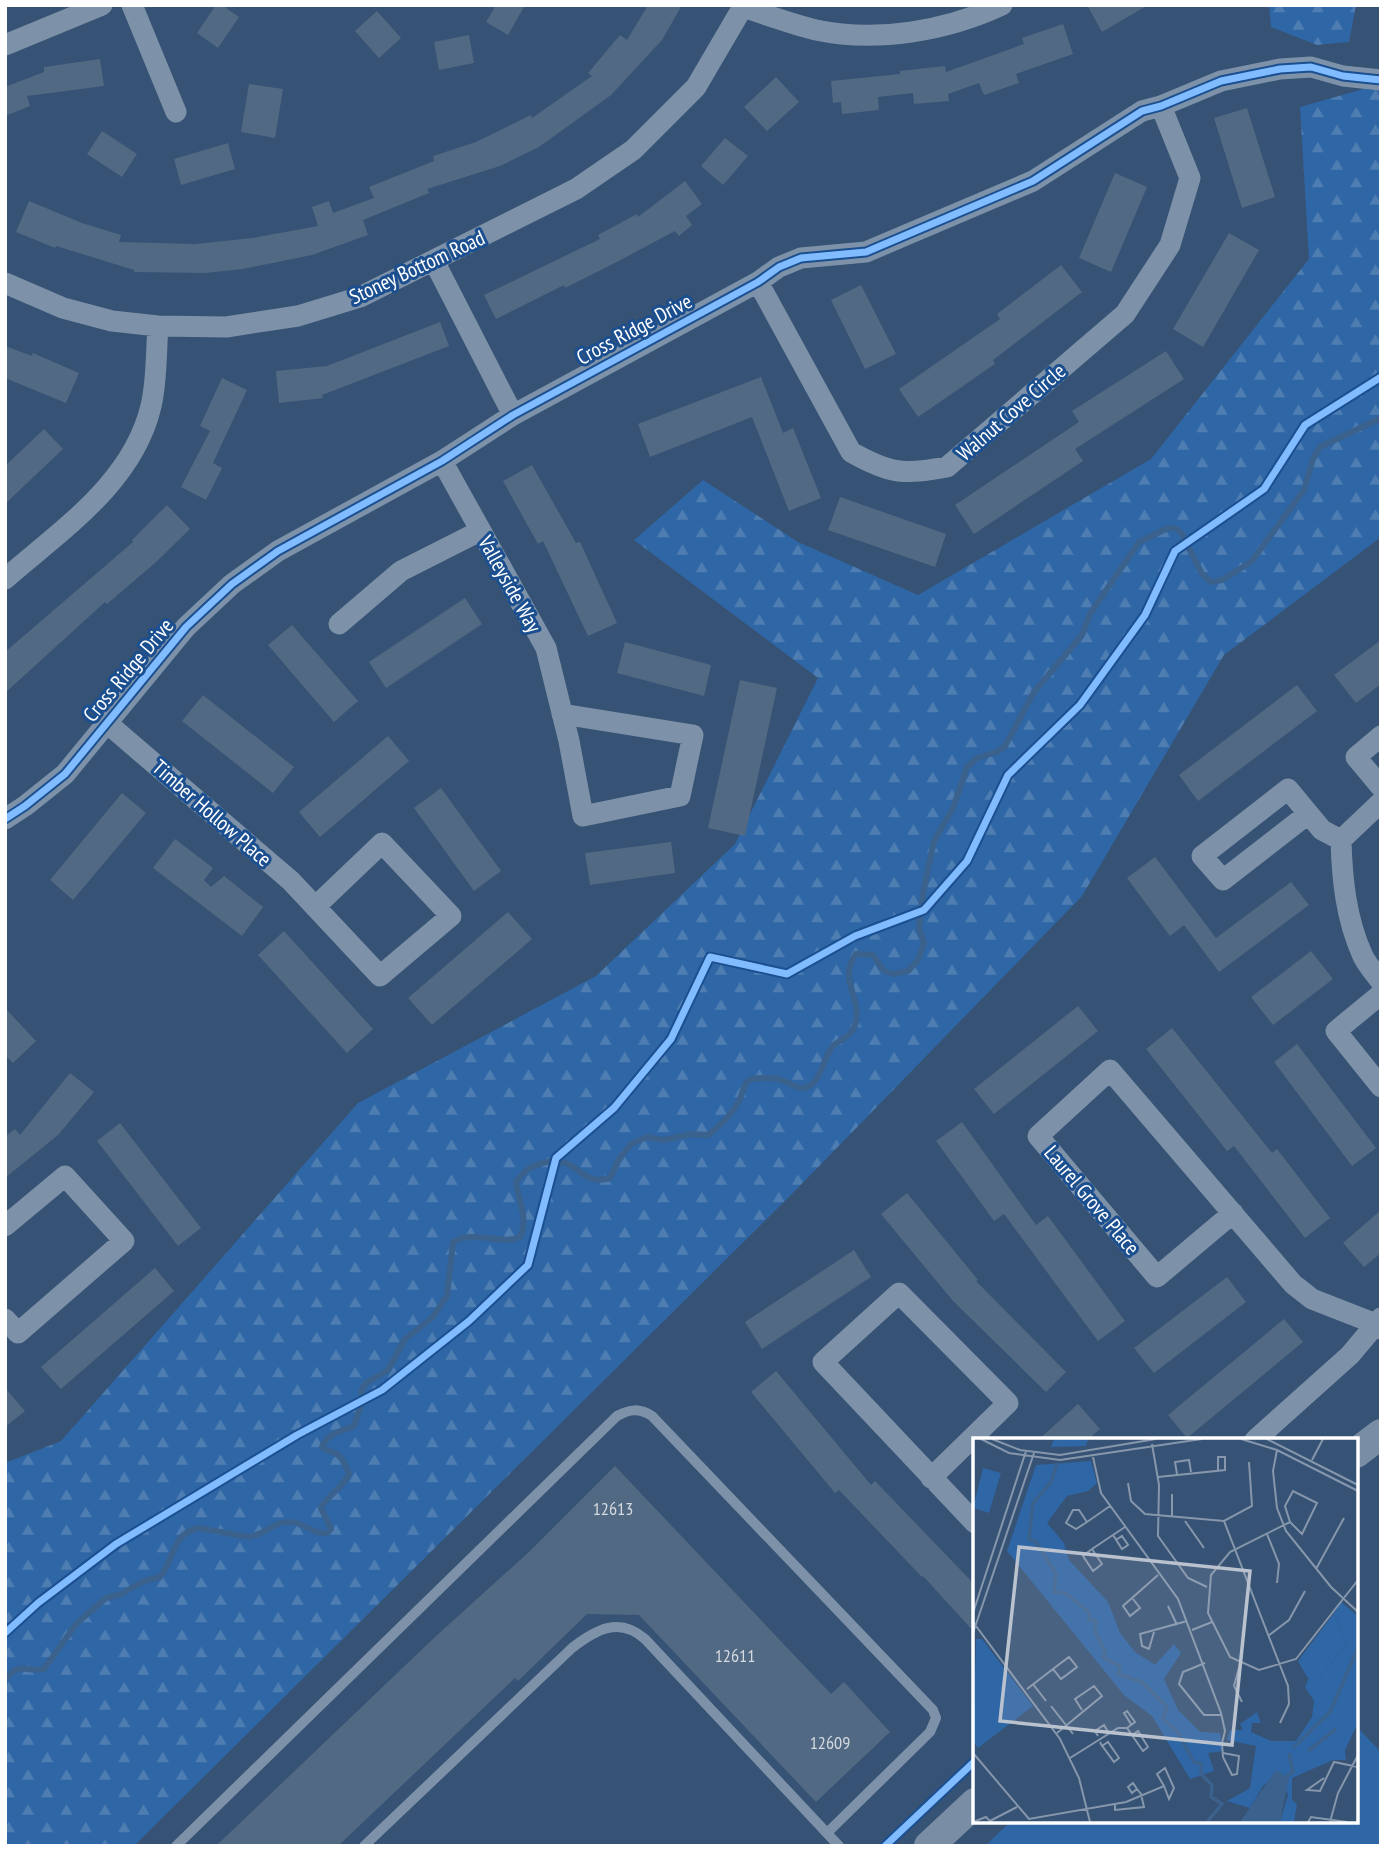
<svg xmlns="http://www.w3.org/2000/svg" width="1386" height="1851" font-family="'PT Sans Narrow',sans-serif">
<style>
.green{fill:#2f66a5}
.forest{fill:url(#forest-firs)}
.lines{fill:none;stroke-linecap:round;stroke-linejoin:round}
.stream{stroke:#3b618d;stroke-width:6}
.building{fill:#526984}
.lane{stroke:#7d92a8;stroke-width:10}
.street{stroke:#7d92a8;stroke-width:21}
.secondary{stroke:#798da4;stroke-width:30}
.cycleway-casing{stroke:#1b4f8f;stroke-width:11}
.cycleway{stroke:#80bcff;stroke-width:7}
.labels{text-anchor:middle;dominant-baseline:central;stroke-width:6;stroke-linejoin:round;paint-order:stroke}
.number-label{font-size:18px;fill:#d4dae0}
.street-label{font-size:21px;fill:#fff;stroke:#1b4f8f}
.inset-river{fill:none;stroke:#3b618d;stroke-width:3.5}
.inset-road{fill:none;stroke:#8697ac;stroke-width:2}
.view{fill:#b9c2ce;fill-opacity:0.15;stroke:#b9c2ce;stroke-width:3.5}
.inset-edge{fill:none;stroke:#fff;stroke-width:3.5}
</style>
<defs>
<pattern id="forest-firs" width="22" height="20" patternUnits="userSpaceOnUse" patternTransform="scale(1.75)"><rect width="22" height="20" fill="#2f66a5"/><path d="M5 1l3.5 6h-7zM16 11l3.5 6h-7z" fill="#4e7db2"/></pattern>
</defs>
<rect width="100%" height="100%" fill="#365274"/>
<path class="green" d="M1356,1726l25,26v94h-396l26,-25h345z"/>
<path class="forest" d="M1269,5h87l-7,37 -32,3 -46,-18z
M1381,84v453l-157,118 -142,241 -291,299 -657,651h-129v-383l56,-22 297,-338 238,-127 139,-132 83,-166 -184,-138 69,-60 95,62 120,53 233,-136 158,-200 -9,-152z"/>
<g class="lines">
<path class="stream" d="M5,1680c15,-20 20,-7 39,-11l32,-45 30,-26 15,-4 23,-13 16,-4c15,-18 11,-43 38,-49l51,9c16,-2 25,-16 41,-15 14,0 23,13 37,11l4,-4 -10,-21c7,-14 22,-20 28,-34 -3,-6 -5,-15 -11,-19 -6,-4 -11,-3 -16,-8 6,-15 19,-15 32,-21l7,-21 1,-16 4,-6 22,-13 17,-31 27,-21 15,-22 6,-54c20,-13 47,4 67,-5 9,-18 -2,-37 -4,-55 9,-15 31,-25 49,-19 19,7 21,22 45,15l9,-19 12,-15 16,-7 16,3 29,-6 16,1c13,-10 25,-21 32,-36 4,-9 2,-14 11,-20 9,-1 18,-2 27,0 9,1 17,10 25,9 18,-1 20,-33 31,-43 9,-7 19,-10 22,-23 5,-25 -18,-43 0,-68l17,1 11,16 9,3 15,-3 10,-11 6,-17 -5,-15 4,-35 11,-52 19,-33 14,-41 10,-9 20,-6 8,-6 29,-54 48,-57 8,-21 49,-72 29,-14 9,1 5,5 20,40 9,8 11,-2 29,-18 53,-72 9,-31 7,-12 61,-29"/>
</g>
<path class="building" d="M216,5h6l17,12 -21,31 -21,-15z
M496,5h29l-17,30 -22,-13z
M648,5h34l-20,35 -51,55 -72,52 -39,19 -73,23 2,4 -66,27 5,15 -56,20 -69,14 -38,4 -71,-1v-2l-78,-24 -1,2 -39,-16 13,-31 53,22 39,12 -2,7 76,2 58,-6 65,-12 -6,-19 17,-6 4,12 41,-15 -5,-11 65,-26 -1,-5 43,-14 55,-27 1,3 60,-42 -4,-3 32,-38 7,5z
M1087,5h61l-46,27z
M377,11l24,27 -22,20 -24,-27z
M1063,24l10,30 -57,20 3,9 -35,12 -5,-12 -31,11 1,7 -35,3 -1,-11 -35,4 1,13 -37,4 -1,-12 -8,1 -2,-22 69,-7v-3l45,-5 1,6 78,-28 -2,-6z
M469,35l5,28 -35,7 -5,-28z
M100,59l4,27 -77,10 3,10 -25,10v-29l39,-15v-5z
M776,77l23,25 -32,29 -23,-24z
M249,84l34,5 -8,49 -34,-6z
M1247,108l28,89 -33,11 -28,-90z
M102,131l35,23 -15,23 -35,-23z
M725,138l23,18 -25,29 -22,-19z
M228,143l7,26 -54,16 -7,-26z
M1115,173l32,14 -36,85 -32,-14z
M685,181l17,23 -16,12 6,9 -13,11 -4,-5 -62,33 -48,24 -1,-3 -68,34 -12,-24 116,-56 -2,-4 39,-21 1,3z
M1229,233l30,17 -56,97 -30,-18z
M1061,265l21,27 -89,68 2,4 -77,53 -19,-28 101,-70 -3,-5z
M861,285l35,69 -31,15 -34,-69z
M440,322l9,24 -127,49 1,3 -44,5 -3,-32 51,-5z
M5,346l27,10 1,-3 46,20 -13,30 -61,-25z
M1166,351l18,28 -109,70 8,12 -109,73 -19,-29 124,-83 -7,-11z
M761,377l22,56 10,-5 28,70 -32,13 -37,-94 -102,40 -12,-33z
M222,378l25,12 -34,73 9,5 -16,32 -25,-13 29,-56 -10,-5z
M44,429l19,20 -58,55v-38z
M532,465l44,78 4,-1 37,81 -29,13 -45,-95 -5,3 -35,-63z
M840,497l106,37 -11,33 -107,-37z
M167,505l23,24 -35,34 -48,41 -2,-2 -100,91v-41l128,-110 -1,-2z
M465,598l17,26 -96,64 -17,-26z
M292,625l66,76 -24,21 -66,-77z
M1381,640v44l-25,19 -22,-28z
M625,642l86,23 -7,31 -87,-23z
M740,680l37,8 -32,148 -37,-8z
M1297,685l20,26 -119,90 -19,-26z
M203,695l91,72 -21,26 -91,-72z
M388,736l21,25 -89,76 -21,-25z
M441,788l60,83 -27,20 -60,-83z
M122,793l24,20 -73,87 -23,-20z
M175,839l38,29 -9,12 7,7 13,-11 39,31 -21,29 -89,-68z
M671,842l4,31 -85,12 -5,-32z
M1155,857l61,81 75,-56 18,23 -90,67 -35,-47 -14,11 -43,-58z
M508,912l24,27 -100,86 -24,-27z
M284,931l89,98 -26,24 -89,-98z
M1311,951l22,28 -60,46 -22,-28z
M1078,1006l20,25 -104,83 -20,-25z
M5,1008l31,33 -23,22 -8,-8z
M1172,1028l100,125 5,-4 53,69 -25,20 -71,-92 -7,5 -81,-102z
M1297,1044l79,104 -24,18 -78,-104z
M70,1073l24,19 -36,43 -53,43v-41l10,-8 5,6z
M962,1122l74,103 12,-9 77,105 -27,20 -94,-127 -10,7 -58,-80z
M120,1123l81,105 -23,18 -81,-105z
M907,1193l71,87 -2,1 90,91 -20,20 -93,-91 -72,-87z
M1381,1210v43l-17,14 -21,-24z
M854,1250l17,27 -109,72 -17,-27z
M155,1268l19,23 -113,98 -20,-22z
M1227,1277l19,25 -92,71 -20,-25z
M1284,1319l19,23 -116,96 -19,-23z
M776,1371l95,114 4,-4 100,104v48l-52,-57 -1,1 -83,-87 -4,3 -84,-101z
M5,1388l20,23 -20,16z
M1078,1404l22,25 -13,11h-49z
M615,1466l216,228 13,-12 46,50 -74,70 -177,-187 -52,-1 -69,67 -3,-3 -177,168h-122l219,-209 95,-86z"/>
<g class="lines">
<path class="lane" d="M176,1846l441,-430c13,-7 22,-8 35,0l281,294 3,8 -6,14 -103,101
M364,1846l208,-198c23,-18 47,-32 73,-9l194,207"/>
<path class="street" d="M132,5l44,107
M743,7c24,8 48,17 73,23 61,13 130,1 186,-25
M5,45l97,-40
M434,261l79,154
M758,282l93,170c39,22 52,23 96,15l178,-153 45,-69 20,-67 -29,-72
M5,283l58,25 49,13 46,5 68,1 72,-11 62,-19 216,-108 57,-39 63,-63 48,-82
M442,461l104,187 23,93 14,75 97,-20 13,-61 -131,-21
M5,579c56,-49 128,-96 146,-173 6,-25 5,-54 7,-80
M339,624l62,-53 79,-40
M107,723l184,158 89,95 71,-60 -69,-73 -67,64
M1381,736l-25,21 25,30
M1381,802l-40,38c1,39 5,78 21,114 4,10 13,19 19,28
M1308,814l-85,66 -21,-24 86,-67 34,41 19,10
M5,819l20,-13 40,-32 121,-147 46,-43 46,-33 164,-90 71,-46 245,-133 21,-15 22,-9 65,-6 167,-71 109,-70 19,-5 60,-25 59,-12 31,-2 32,9 38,4
M1381,994l-45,37 45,56
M1233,1213l-76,64 -119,-141 72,-66 183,214 19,15 64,25 5,5
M5,1226l60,-50 59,65 -106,92 -13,-14
M1255,1440l95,-85 31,-37
M931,1478l77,-75 -109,-110 -76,69 152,161"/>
<path class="secondary" d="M1356,1453l25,-19
M929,1846l46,-43"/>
<g class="cycleway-casing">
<path id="cycleway" d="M5,819l20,-13 40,-32 121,-147 46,-43 46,-33 164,-90 71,-46 245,-133 21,-15 22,-9 65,-6 167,-71 109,-70 19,-5 60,-25 59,-12 31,-2 32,9 38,4
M5,1633l33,-30 78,-59 181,-109 85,-45 87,-69 59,-56 28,-107 58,-50 57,-69 39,-82 77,17 68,-38 69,-26 43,-49 41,-86 72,-70 65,-90 30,-64 89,-62 41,-64 76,-48
M885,1846l90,-85"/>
</g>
<use href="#cycleway" class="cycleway"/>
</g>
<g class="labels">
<g class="number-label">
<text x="613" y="1508">12613</text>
<text x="735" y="1655">12611</text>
<text x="830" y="1742">12609</text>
</g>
<g class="street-label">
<text transform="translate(417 267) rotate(-25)">Stoney Bottom Road</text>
<text transform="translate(634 329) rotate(-28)">Cross Ridge Drive</text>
<text transform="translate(1011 412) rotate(-41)">Walnut Cove Circle</text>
<text transform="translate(510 584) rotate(61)">Valleyside Way</text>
<text transform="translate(128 670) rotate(-50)">Cross Ridge Drive</text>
<text transform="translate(212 813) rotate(41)">Timber Hollow Place</text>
<text transform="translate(1092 1200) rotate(50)">Laurel Grove Place</text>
</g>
</g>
<g transform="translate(973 1438)">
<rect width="385" height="385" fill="#365274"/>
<path d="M10,30l18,5 -12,40 -16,-5zM361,175l13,31 -27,33h-13l-9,-16zM3,201h6l51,67 -55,42 -5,-6z" fill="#2f66a5"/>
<path d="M81,1h34l-2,7 -35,1zM118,23l6,22 -9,8 -21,5 -20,27 17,20 5,17 39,42 12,31 15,19 20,13 19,-21 7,9 -17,26 14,31 22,22 20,1 3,18 -15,2 6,18 -24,8 -38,-63 -28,-21 -117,-144 29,-86zM368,164l17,14v107l-13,27 1,10h-13l-41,18v22l5,4 -3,18h-14l8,-27 -9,-23 -16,14 -13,22 -23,-7 23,-13 6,-42 -29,-6 3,-10h13l-3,-6 17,-12 4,11h-9l-1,9 20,9h25l16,-24 2,-16 -9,-14 4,-10h11l27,-33 -13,-31z" fill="#2f66a5"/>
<path d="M303,332l13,8 -9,44h-40z" fill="#3b618d"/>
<path class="inset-river" d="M84,25l-6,19 -18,21 -4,36 7,3 20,32 -2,18 11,1 24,19v8l7,1 -1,11 10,19 -1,7 16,8 -2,8 24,8 25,25 -4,12 14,12 17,31 7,2v10l11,11 -1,12 11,7 -15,18M320,310l37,-36 28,-64M335,313l28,-22M310,341l10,-7 -4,-19"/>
<path class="inset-road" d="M8,1l28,14 51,7 142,-21M19,1l28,11 40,5 96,-16M268,1l36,11 81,41M294,1l91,46M179,6l7,41 -1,51 30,42 19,9M304,12l-4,21 4,37 9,23 45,56 27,25M120,19l8,36 77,106 43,114 4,18 -3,12 1,14 9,18 5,-1 2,-18 -16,-3M339,22l11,-21M204,36l-2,-12 14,-2 2,12M185,39l67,-7v-13h-7v13M155,45l3,18 14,13 79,7 28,-15 -3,-44M199,80v-24M212,83l19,27M251,83l64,165 1,18 -9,19M114,84l-8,-12h-6l-7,13 10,6 11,-7 23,-16M317,84l-5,-16 8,-15 24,12 -15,31 -12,-12 -60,30 -19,23 -3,38 22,44 29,13 37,-11 62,-79M294,96l12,30 -2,19M140,97l9,14 6,-4 -6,-9 -6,4M119,111l10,15 -9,7 -10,-15 9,-7 33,-22M343,131l28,-51M160,161l7,9 -10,8 -7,-10 35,-31M195,168l9,19M0,175l53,-162M0,184l87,117 19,39 11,44M219,192l20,-8M181,194l-5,17 -7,-3 -2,-12 47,-13M0,195l61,-180M295,198l21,-16 16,-29M232,225l-22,9 -4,12 25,31h18M267,226l-6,22 8,16M60,246l13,17M54,251l26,-20 16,-12 8,10 -16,12 -8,-10M78,268l22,28M154,290l8,-6 -8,-11 -3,2 7,11M84,295l45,-37 -8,-10 -19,13 7,11M125,298l-3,-5 9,-6 4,7M127,304l2,4 1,1 11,15 5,-4 -11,-16 -6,4M0,315l56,66 97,-17 38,-16 5,13 5,-11 -9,-20 -8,6 7,12M97,320l48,-30h9l16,23 5,-4 -10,-16 -6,4M351,340l-17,12 13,1 14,-29 24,5M142,366v6l29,-3 -3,-13 -4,-5 -4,-6 -5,4 4,6 5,-4M0,384l13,-5 4,4 27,-14M335,384l3,-5 36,5M357,384l8,-29 20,-38"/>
<path class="view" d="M46,109l231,24 -18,174 -232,-24z"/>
<rect width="385" height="385" class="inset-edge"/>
</g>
<rect width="1386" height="1851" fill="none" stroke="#ffffff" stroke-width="14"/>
</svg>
